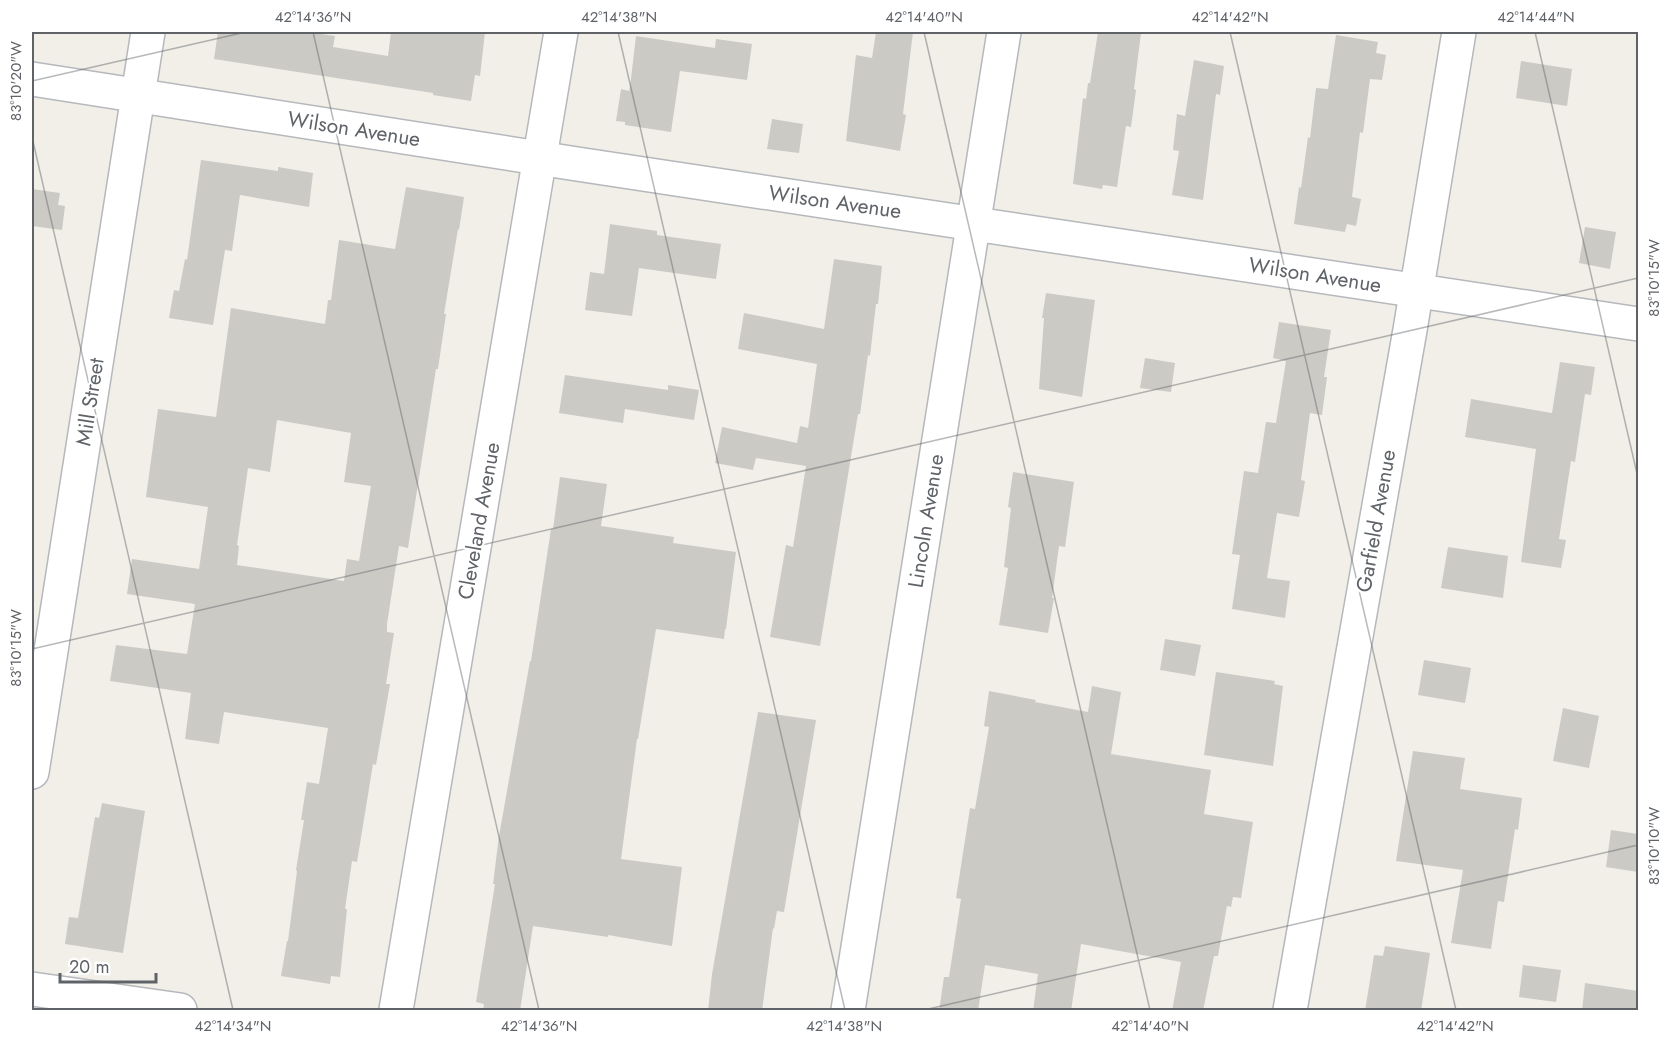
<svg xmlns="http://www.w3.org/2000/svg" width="1670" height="1042" font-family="Jost,sans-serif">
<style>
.building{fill:#cccac5;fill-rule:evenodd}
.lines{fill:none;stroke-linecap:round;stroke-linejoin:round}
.minor-casing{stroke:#b5b8bc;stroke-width:36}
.minor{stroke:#fff;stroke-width:33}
.ticks{fill:none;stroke:#5f6368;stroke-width:1.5;stroke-opacity:0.45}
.labels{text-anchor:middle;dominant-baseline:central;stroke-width:4.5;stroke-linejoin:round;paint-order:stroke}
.street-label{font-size:21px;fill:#5f6368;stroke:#fff}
.neatline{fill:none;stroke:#5f6368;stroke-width:2}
.ticks-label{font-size:15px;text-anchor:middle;fill:#5f6368}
</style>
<rect width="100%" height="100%" fill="#f1efe8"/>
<path class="building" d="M218,32h89l28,4 -2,11 55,9 3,-24h94l-5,44 -5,-1 -4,26 -38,-6v-2l-219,-34z
M876,32h37l-10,82 3,1 -6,36 -54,-10 10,-86 16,3z
M1098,32h30l13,1 -7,56 2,1 -5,37 -5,-1 -9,61 -14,-2 -1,4 -29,-5 10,-86 3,1 2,-16h2z
M1336,35l42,7 -2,11 10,2 -4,25 -12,-1 -7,54 -3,-1 -8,65 9,2 -5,27 -9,-2 -2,8 -51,-8 5,-37 2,1 7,-51 2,1 6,-50 12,1z
M636,36l79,12 1,-9 36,5 -5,36 -67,-9 -9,61 -46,-7v-3l-9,-1 5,-32 8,2 1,-4z
M1194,60l30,6 -4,29 -4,-1 -13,106 -31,-5 7,-44 -6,-1 4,-36 8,2z
M1521,61l51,8 -5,37 -51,-8z
M772,119l31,5 -4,29 -32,-4z
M201,160l77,11v-4l35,6 -4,34 -69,-12 -8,56 -7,-1 -12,75 -44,-7 5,-28 5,1 6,-32 2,1z
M406,187l58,10 -5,33 -1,-1 -14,85h2l-8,55h-2l-28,179 -9,-2 -12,78v8l7,1 -8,51h4l-14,81 -3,-1 -16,98 -5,-1 -7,48h2l-7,68 -9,-1 -1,8 -49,-8 6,-35h1l9,-70 -1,-1 8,-50h-3l6,-38 12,2 9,-56 -104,-16 -5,32 -34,-5 6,-46 -81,-12 6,-36 71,9 8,-50 -68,-10 5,-35 67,10 9,-62 -62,-10 12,-88 58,8 15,-109 94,16 3,-24h3l8,-60 56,9zM277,420l74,13 -7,49 27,4 -12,75 -12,-2 -3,22 -107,-16 2,-19 -2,-1 11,-77 22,4z
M32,189l28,4 -2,12 7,1 -3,24 -30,-4z
M610,224l47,7v4l64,9 -5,35 -77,-11 -7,48 -47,-6 5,-38 14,2z
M1585,227l31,5 -6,37 -31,-6z
M834,259l48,7 -4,38h-2l-6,52 -2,-1 -8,59h-2l-38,232 -50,-9 16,-92 7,2 13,-81 -50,-8 -3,12 -38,-7 7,-36 75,16 3,-17 8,2 9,-64 -79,-15 6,-36 80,16z
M1046,293l49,7 -13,97 -43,-8 5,-71h-2z
M1279,322l52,8 -7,47h3l-5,38 -12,-2 -9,67 4,1 -6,36 -22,-4 -10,65 23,3 -5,37 -53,-9 8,-54 -8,-1 12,-83 14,2 8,-51 10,1 10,-62 -13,-3z
M1145,358l30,5 -4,29 -31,-4z
M1560,362l35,5 -4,28 -6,-1 -10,68 -4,-1 -12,78 7,1 -5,28 -40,-6 15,-113 -71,-12 6,-38 81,14z
M565,375l103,15v-5l31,5 -5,30 -69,-11 -2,14 -64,-10z
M1013,472l61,10 -9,65 -6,-1 -7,52h2l-6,35 -49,-8 9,-57 -4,-1 7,-59 -3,-1z
M560,477l47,7 -6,42 73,11 -1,6 63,9 -10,77h-1l-1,10 -68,-10 -18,110h-1l-16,120 61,8 -10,79 -64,-11v2l-75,-11 -13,85h-37l1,-7 -8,-2 19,-118h-2l6,-48 31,-175h1l20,-132h2z
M1448,547l60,9 -5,42 -62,-10z
M1165,639l36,6 -6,31 -35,-6z
M1424,660l47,8 -6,35 -47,-8z
M1216,672l59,9 -1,3 9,2 -10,80 -69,-11z
M1092,686l29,6 -10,62 100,16 -7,44 49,8 -12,76 -8,-1 -2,10 -4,-1 -9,50h-4l-11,55h-31l9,-49 -100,-18 -10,67h-38l5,-37 -53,-9 -7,46h-39l5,-34h5l12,-78 -5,-1 14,-90 5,1 14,-82 -5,-1 5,-35 47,9 -1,2 53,10z
M1563,708l36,8 -10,52 -36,-7z
M758,712l58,8 -32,192 -7,-1 -3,18 -1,-1 -11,83h-54l4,-37z
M1413,751l52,7 -5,31 62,9 -4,32 -3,-1 -11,73 -6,-1 -7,48 -40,-6 12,-73 -67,-9z
M102,803l43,8 -22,142 -58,-9 4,-27 9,1 17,-101 4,1z
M1611,830l27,4v38l-32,-5z
M1385,946l45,7 -9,58h-56l9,-56 9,1z
M1523,965l38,5 -5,32 -37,-5z
M1585,983l53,8v20h-56z"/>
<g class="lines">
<g class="minor-casing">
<path id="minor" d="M32,79l545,85 1061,160
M32,772l116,-740
M32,989l148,21
M396,1010l165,-978
M848,1010l156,-978
M1290,1010l120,-680 49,-298"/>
</g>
<use href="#minor" class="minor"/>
</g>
<path class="ticks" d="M313,32l226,978M618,32l227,978M924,32l226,978M1230,32l226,978M1535,32l103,446M32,81l214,-49M32,137l201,873M32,649l1606,-371M924,1010l714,-165"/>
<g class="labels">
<g class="street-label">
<text transform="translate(354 129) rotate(9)">Wilson Avenue</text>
<text transform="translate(835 202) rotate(8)">Wilson Avenue</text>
<text transform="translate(1315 275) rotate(9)">Wilson Avenue</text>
<text transform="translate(90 402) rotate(-81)">Mill Street</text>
<text transform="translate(479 521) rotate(-80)">Cleveland Avenue</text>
<text transform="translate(926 521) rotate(-81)">Lincoln Avenue</text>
<text transform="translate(1376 521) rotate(-80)">Garfield Avenue</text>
</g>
</g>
<rect width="1670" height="1042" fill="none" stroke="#ffffff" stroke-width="66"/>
<path d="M60 973v9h96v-9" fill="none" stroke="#5f6368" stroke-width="3"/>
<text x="69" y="973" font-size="18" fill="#5f6368" stroke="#ffffff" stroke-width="4.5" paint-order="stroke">20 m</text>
<rect x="33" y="33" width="1604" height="976" class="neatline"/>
<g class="ticks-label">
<text x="313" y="22">42°14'36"N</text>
<text x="619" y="22">42°14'38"N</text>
<text x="924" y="22">42°14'40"N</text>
<text x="1230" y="22">42°14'42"N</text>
<text x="1536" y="22">42°14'44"N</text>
<text transform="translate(16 81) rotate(-90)" y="5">83°10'20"W</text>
<text transform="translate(1654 278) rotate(-90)" y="5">83°10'15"W</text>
<text transform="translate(16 648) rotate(-90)" y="5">83°10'15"W</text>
<text transform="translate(1654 846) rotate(-90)" y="5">83°10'10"W</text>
<text x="233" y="1031">42°14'34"N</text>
<text x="539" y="1031">42°14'36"N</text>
<text x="844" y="1031">42°14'38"N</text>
<text x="1150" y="1031">42°14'40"N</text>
<text x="1455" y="1031">42°14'42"N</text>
</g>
</svg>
